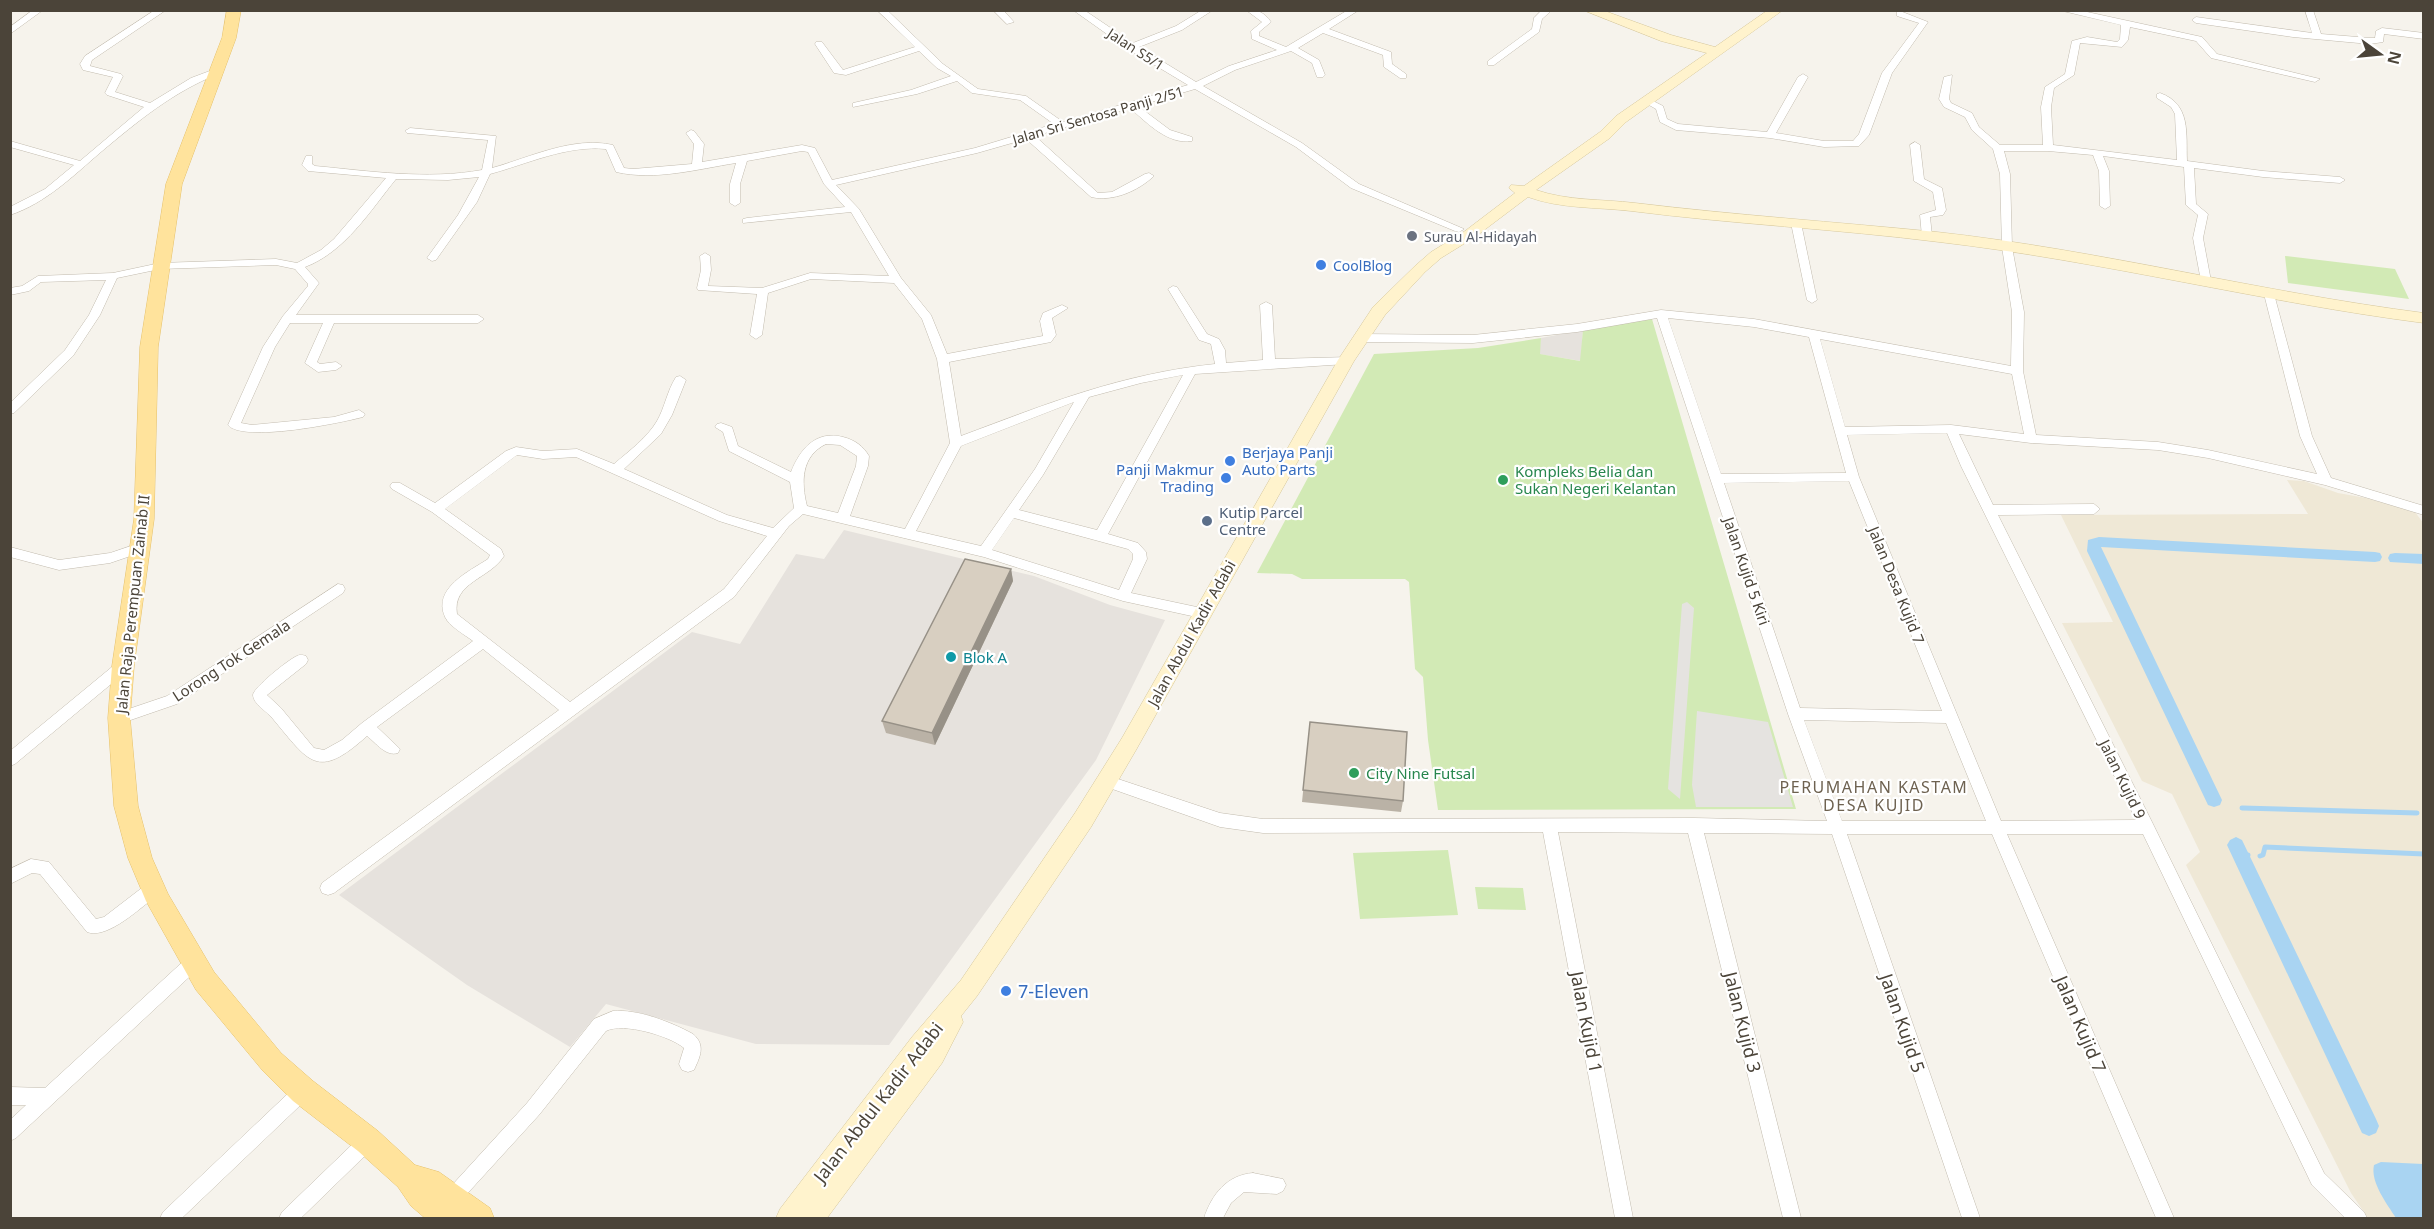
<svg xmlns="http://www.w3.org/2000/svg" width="2434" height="1229" font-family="'Noto Sans',sans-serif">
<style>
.industrial{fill:#e6e2dd}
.education{fill:#efe8d6}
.green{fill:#d2eab5}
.parking{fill:#e5e3e0}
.water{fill:#a9d4f2}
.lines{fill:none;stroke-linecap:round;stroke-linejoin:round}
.stream{stroke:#a9d4f2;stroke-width:5}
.canal{fill:#a9d4f2;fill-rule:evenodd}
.street-casing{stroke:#c2bbae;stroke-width:1}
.secondary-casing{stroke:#d6c79b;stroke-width:1}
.primary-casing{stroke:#e6c16a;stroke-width:1}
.street{fill:#fff;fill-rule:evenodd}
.secondary{fill:#fff3cd;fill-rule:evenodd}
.primary{fill:#ffe39c;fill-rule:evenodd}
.wall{fill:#bab2a6}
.shaded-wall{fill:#979187}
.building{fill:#d8cfc1;stroke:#979187;stroke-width:1.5}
.worship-dot{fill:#6b7280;stroke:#fff;stroke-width:2}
.shop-dot{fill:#3f7fe0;stroke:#fff;stroke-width:2}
.leisure-dot{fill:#2e9e5b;stroke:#fff;stroke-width:2}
.service-dot{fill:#5c6f8a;stroke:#fff;stroke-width:2}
.culture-dot{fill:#0f9aa8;stroke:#fff;stroke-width:2}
.labels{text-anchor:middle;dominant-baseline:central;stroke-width:4.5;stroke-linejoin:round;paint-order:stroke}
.far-street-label{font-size:14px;fill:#4b4439;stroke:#fff}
.far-worship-label{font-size:14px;fill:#5b616d;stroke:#fff;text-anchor:start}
.far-shop-label{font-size:14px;fill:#366cbe;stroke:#fff;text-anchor:start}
.shop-label{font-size:15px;fill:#366cbe;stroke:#fff;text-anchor:start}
.leisure-label{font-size:15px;fill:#27864d;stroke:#fff;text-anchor:start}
.service-label{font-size:15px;fill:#4e5e75;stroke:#fff;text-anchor:start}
.street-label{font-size:15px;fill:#4b4439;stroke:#fff}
.culture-label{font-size:15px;fill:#0d838f;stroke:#fff;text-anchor:start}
.neighbourhood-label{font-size:16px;letter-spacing:1.5px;fill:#6e6250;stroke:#fff}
.near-shop-label{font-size:18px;fill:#366cbe;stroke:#fff;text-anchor:start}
.near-street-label{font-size:18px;fill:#4b4439;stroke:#fff}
</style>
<rect width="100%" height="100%" fill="#f6f3ec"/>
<path class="industrial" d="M1583,330l-2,31 -42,-7 2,-16z
M844,530l190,46 76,29 55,15 -69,140 -207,285 -133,-1 -150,-40 -36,43 -103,-62 -128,-90 353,-263 48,12 56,-90 28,5z"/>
<path class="education" d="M2287,480l17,1 34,12 28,5 49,14 9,12 -1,694h-55l-17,-25 -165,-328 14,-13 -28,-58 -30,-13 -80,-158 51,-1 -52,-107 247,-1z"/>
<path class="green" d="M2285,256l110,13 14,30 -121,-16z
M1652,319l144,490 -358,1 -10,-70 -5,-63 -8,-8 -6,-87 -4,-3h-103l-10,-5 -35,-1 117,-219 104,-6 63,-10 -1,16 40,7 3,-31z
M1448,850l10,65 -98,4 -7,-66z
M1475,887l48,1 3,22 -48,-1z"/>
<path class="parking" d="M1687,602l7,6 -14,191 -12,-10 14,-185z
M1697,711l71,11 25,85h-97l-4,-22z"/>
<path class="water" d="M2381,1162l42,2v54h-27c-9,-14 -26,-36 -22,-53z"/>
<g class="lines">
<path class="stream" d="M2242,808l175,5
M2241,855h7
M2260,856l3,-1 2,-8 159,7"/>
<path class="canal" d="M2099,537l276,15 5,1 2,4 -2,4 -5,1 -274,-15 121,253 -2,5 -6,2 -6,-2 -121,-254 1,-11z
M2395,553l29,1v10l-34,-2 -2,-4 2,-4z
M2236,837l6,3 134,279 3,7 -3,7 -7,3 -7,-3 -135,-288 3,-5z"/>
<g class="street-casing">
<path id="street" d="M33,10h10l-33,24v-7z
M155,10h11l-74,50 -2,6 31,8 2,2 -8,16 35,11 41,-25 24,-9 5,3 -2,2c-45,18 -80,47 -117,78 -28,24 -55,51 -91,63v-8l35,-18 29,-24 -64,-18v-6l70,20 64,-54 -37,-12 -2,-2 8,-16 -30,-7 -3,-6 5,-8z
M877,10h10l56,54 35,25 48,7 37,26 125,-37 -60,-36 -55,-39h11l49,33 43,-17 26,-16h11l-31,20 -43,17 57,35 33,-16 48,-16 -25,-11 -1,-8 11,-9 -16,-12c12,0 18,2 25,12l-12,10v4l27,11 62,-37h11l-30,19 62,23 1,12 14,10v4h-6l-16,-11 -1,-12 -60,-22 -25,15 21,12 6,15 -2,2h-6l-5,-14 -21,-12 -56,19 -32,16 99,57 57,41 105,45 -5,3 -4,-1 -104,-43 -55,-41 -101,-58 -57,17 32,24 22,7v4c-24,4 -45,-18 -62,-33l-95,28 63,57 14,-1 33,-18 4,-1 5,3c-16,15 -41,26 -63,21l-65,-58 -49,14 -141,32 23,24 42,69 30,37 16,39 96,-18 -3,-15 3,-8 19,-8 6,3 -16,10 4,17 -5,7 -102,20 12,74c88,-33 160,-62 254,-72l-4,-20 -12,-4 -31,-51 5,-3 4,1 30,47 12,5 6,11 1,13 37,-3 -3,-55 6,-3 6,3 3,54 75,-2 2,3 -6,4 -151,10 -87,160 30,9 8,9 1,7 -16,34 75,16 2,4 -2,4 -5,1 -78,-17 -139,-44 -181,-43 -14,12 -55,71 -400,296 -6,2 -6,-2 -2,-5 2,-5 237,-173 -76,-61 -106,78 23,22 -2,4c-12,4 -22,-10 -31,-17 -50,45 -58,26 -94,-17 -5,-7 -20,-15 -20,-24 0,-7 36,-36 44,-39 5,-2 4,-1 9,0l2,4 -2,4 -39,31 14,13 33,40 10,2 18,-10 20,-17 111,-82c-8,-6 -24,-15 -28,-24 -13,-29 25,-46 43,-58l2,-4 -58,-43 -40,-23 -2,-3 2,-3h8l35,20 71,-52 10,-4 27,4 34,-2 37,15c15,-13 33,-26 43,-43 8,-14 10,-30 19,-44l4,-1 6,4 -14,35 -11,19 -37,35 103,46 46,13 21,-20 -4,-26 -61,-31 -6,-19 -8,-5 2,-3 4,-1 11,4 6,19 53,26c9,-23 25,-42 52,-35 12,3 20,9 26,19l-1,10 -18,50 55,13 45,-86 -13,-84 -15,-40 -28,-36 -83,-4 -43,14 -6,42 -6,4 -6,-4 7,-41 -59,-4 -1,-2 4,-18 -1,-14 5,-3 5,3 1,14 -3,16 54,2 48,-15 79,3 -38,-64 -108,11v-4l4,-1 98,-11 -21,-23 -16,-32 -6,-1 -55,10 -7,23v19l-5,3 -5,-3v-19l6,-21c-38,6 -81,18 -120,9l-10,-23c-39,-4 -79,15 -116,25l-13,28 -41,58 -4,1 -5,-3 31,-43 21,-38 -31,3 -52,-1c-26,32 -51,73 -91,88l14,16 -23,32h182l6,4 -6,4h-144l-17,39 3,2 16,-2 6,4 -6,4 -18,2 -13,-9 18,-40h-33l-15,24 -34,76 11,2 82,-8 25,-7 6,4 -2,3c-23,6 -120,26 -135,8l35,-78 20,-31 25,-30v-2l-13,-15 -19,-4 -116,4 -43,9 -17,37 -27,41 -59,57 -4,1v-11l55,-53 24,-35 17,-35 -65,2 -12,9 -19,4v-7l12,-2 16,-10 75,-3 47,-10 116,-4 21,4 24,-13 13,-11 52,-61 -78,-7 -6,-6 4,-9h6v8l3,2c54,5 112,14 167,4l6,-30 -81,-7 -2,-2 5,-3 86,8 -4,32c39,-11 81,-32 121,-23l11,23 9,1 59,-5 2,-20 -8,-11 5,-3 3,1 10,13 -2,18 100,-17 13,3 17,32 143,-32 79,-24 -34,-24 -48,-7 -15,-12 -40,13 -64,13v-4l58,-13 40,-14 -14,-8 -18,-17 -73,24 -12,-2 -19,-29 1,-2h6l21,28 72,-23zM1183,375l-86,155 -78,-20 24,-35 46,-78 52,-14zM1074,402l-39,67 -54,77 -65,-15 45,-85zM826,444l14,1 17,11 -1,10 -18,47 -31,-7c-6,-24 -6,-50 19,-62zM517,455l26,4 33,-2 143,64 48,15 -43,53 -154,113 -113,-88c-5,-32 33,-35 47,-58l-3,-7 -56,-40zM1014,518l114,31 5,5v5l-14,31 -127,-40z
M993,10h10l11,12 -7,2z
M1542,10h10l-10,9 -3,13 -45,33h-6v-4l44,-32 2,-11z
M2059,10h19l124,27 15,17 103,25 -5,3 -104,-24 -15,-17 -66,-14 -2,13 -6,7 -42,-4 -6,32 -20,13 -3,19 2,38 124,15 -2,-46 -4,-7 -14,-9v-4l3,-1c31,11 26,40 27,68l76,10 77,6 5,3 -5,3 -77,-6 -69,-9 2,36 12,10 -5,24 8,43 -5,3 -5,-3 -8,-43 5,-23 -12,-10 -2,-38 -81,-11 6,15 1,35 -5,3 -5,-3 -1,-35 -6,-16 -45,-4h-44l6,23 2,73 12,65 -1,59 13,64 122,7 50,8 109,24 -17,-38 -36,-142 5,-3 5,3 38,142 19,42 93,28v9l-99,-30 -117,-27 -50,-8 -127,-7 -72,-9 34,71 101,-1 6,5 -6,5 -96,1 154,307 172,351 40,39 3,6h-22l-33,-33 -169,-351h-136l167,384h-18l-164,-384h-145l133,384h-18l-130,-384 -128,-1 97,385h-18l-95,-385 -130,-1 75,386h-18l-72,-386 -280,1 -43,-6 -119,-42 -2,-4 2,-4 5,-2 114,38 43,6 431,-1 133,3 -39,-107 -131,-396 -80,14 -104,11 -114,-1 -6,-4 6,-4 114,1 104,-11 84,-14 93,9 257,47 1,-54 -10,-65 -2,-73 -7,-25 -21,-19 -7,-13 -21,-10 -5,-8 5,-22 8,-2 -3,24 2,4 21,10 7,14 21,18h43l-2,-38 4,-20 20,-13 7,-33 15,-4 30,5 3,-3 1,-14zM1668,318l86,9 55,10 37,136 -125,1zM1820,339l192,35 12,60 -73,-9 -106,2zM1947,433l14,33 175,354 -135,1 -142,-344 -12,-42zM1849,481l93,230 -142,-3 -76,-225zM1804,720l142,3 40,98h-144z
M2305,10h8l8,24 49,4h5l1,-7 6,-3 42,5v6l-40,-5 -1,8 -13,2 -77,-7 -97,-14 -4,-3 4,-3 116,16z
M1900,11l28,11 -36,51 -23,62 -10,11 -35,1 -54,-9 -94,-8 -16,-8 -4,-13 -14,-8 5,-3 16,8 4,13 11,5 89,8 31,-55 5,-3 5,3 -32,56 48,8h29l6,-7 23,-61 37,-50 -22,-7v-4z
M1915,142l5,3 4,34 18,9 4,22 -3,5 -13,2 2,19 -5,3 -5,-3 -2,-21 16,-5 -3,-18 -19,-11 -4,-36z
M1796,220l5,3 16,77 -5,3 -5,-3 -16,-77z
M140,543l5,2 1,3 -1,3 -35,12 -51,7 -49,-13v-10l49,13 51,-7z
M338,584l5,1 2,4 -2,4 -166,111 -58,20 -5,-2 -2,-4 2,-4 53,-18z
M123,660l5,2 2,4 -2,4 -113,94 -5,2v-15l108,-89z
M31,859l18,3 47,57 8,-2 43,-33 6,-2 6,2 2,5 -2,5c-17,12 -51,46 -72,38l-47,-58 -8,-1 -22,11v-15z
M194,954l6,3 2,5 -2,5 -184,171 -6,3v-21l16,-15h-16v-18l35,1 143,-131z
M613,1011c25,-2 58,11 80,23 13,11 7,23 1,36l-6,2 -6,-2 -3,-6 5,-16c-14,-12 -61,-26 -78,-17l-67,84 -83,91 -6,3 -6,-3 -3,-6 3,-6 83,-91 67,-84z
M303,1082l6,3 3,6 -3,6 -127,121h-22l3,-6 134,-127z
M368,1132l6,3 3,6 -3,6 -73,71h-22l3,-6 80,-77z
M1253,1173l30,6 3,6 -3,6 -6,3 -33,-2 -13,11 -8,15h-19c8,-24 23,-43 49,-45z"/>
</g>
<g class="secondary-casing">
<path id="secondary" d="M1583,10h19l69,25 44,12 53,-37h15l-157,112 -16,16 -74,52c32,11 66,9 99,13 100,12 201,19 302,29 163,18 323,60 487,81v10c-163,-21 -322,-62 -485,-81 -103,-13 -206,-18 -308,-31 -35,-4 -70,-2 -103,-14l-53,40 -34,21 -16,14 -40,43 -31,46 -218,389 -45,77 -114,169 -16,20 2,6 -21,41 -115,155h-51l4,-9 132,-172 49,-57 114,-167 47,-75 216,-378 35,-53 42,-41 16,-14 34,-21 50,-38 -6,-5 2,-3 13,1 76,-54 16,-16 91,-63 -46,-12z"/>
</g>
<g class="primary-casing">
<path id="primary" d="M227,10h14l-5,28 -54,146 -24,163 -4,172 -20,147 -4,52 8,88 14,52 16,36 46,78 67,81 32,28 65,50 37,34 24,7 51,36 4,10h-69l-14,-12 -13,-19 -40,-36 -65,-50 -30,-30 -67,-81 -50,-89 -18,-43 -14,-52 -6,-88 4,-52 22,-147 6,-172 26,-163 56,-146z"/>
</g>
<use href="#street" class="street"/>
<use href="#secondary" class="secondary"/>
<use href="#primary" class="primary"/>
</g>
<path class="wall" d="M1011,569l2,12 -78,164 -49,-12 -4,-12z
M1310,722l93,79 -2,11 -99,-10z"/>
<path class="shaded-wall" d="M1011,569l2,12 -78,164 -3,-12z"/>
<path class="building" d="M965,559l46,10 -79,164 -50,-12z
M1310,722l97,10 -4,69 -100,-11z"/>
<circle class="worship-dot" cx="1412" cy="236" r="6"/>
<g class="shop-dot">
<circle cx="1321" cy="265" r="6"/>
<circle cx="1230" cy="461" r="6"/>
<circle cx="1226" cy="478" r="6"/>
<circle cx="1006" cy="991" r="6"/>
</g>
<g class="leisure-dot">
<circle cx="1503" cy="480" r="6"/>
<circle cx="1354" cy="773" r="6"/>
</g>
<circle class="service-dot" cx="1207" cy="521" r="6"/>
<circle class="culture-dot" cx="951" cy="657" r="6"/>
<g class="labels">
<g class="far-street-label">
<text transform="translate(1136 49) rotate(33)">Jalan S5/1</text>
<text transform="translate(1098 115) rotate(-16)">Jalan Sri Sentosa Panji 2/51</text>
</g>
<g class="far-worship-label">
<text x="1424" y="236">Surau Al-Hidayah</text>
</g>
<g class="far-shop-label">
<text x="1333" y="265">CoolBlog</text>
</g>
<g class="shop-label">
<text x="1242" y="452">Berjaya Panji<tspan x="1242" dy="17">Auto Parts</tspan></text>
<text x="1214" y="469" text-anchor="end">Panji Makmur<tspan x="1214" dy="17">Trading</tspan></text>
</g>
<g class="leisure-label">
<text x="1515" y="471">Kompleks Belia dan<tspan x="1515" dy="17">Sukan Negeri Kelantan</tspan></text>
<text x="1366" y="773">City Nine Futsal</text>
</g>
<g class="service-label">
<text x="1219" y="512">Kutip Parcel<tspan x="1219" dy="17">Centre</tspan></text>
</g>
<g class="street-label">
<text transform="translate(1747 571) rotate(71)">Jalan Kujid 5 Kiri</text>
<text transform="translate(1897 585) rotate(68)">Jalan Desa Kujid 7</text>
<text transform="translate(132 604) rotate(-84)">Jalan Raja Perempuan Zainab II</text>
<text transform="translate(1191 633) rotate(-61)">Jalan Abdul Kadir Adabi</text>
<text transform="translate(231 660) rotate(-33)">Lorong Tok Gemala</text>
<text transform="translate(2123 779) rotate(64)">Jalan Kujid 9</text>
</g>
<g class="culture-label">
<text x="963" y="657">Blok A</text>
</g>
<g class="neighbourhood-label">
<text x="1874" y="787">PERUMAHAN KASTAM<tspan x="1874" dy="18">DESA KUJID</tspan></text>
</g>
<g class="near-shop-label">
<text x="1018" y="991">7-Eleven</text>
</g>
<g class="near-street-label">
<text transform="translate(1587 1022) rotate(79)">Jalan Kujid 1</text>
<text transform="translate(1743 1022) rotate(76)">Jalan Kujid 3</text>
<text transform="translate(1903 1023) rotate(71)">Jalan Kujid 5</text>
<text transform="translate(2081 1024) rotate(67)">Jalan Kujid 7</text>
<text transform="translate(878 1102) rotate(-52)">Jalan Abdul Kadir Adabi</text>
</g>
</g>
<rect width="2434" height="1229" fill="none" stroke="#4b4439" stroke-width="24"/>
<g transform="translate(2380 54) rotate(105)" stroke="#ffffff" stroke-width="4.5" paint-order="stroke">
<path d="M0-4.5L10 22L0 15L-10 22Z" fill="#4b4439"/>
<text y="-9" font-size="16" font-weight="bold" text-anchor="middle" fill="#4b4439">N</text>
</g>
</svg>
